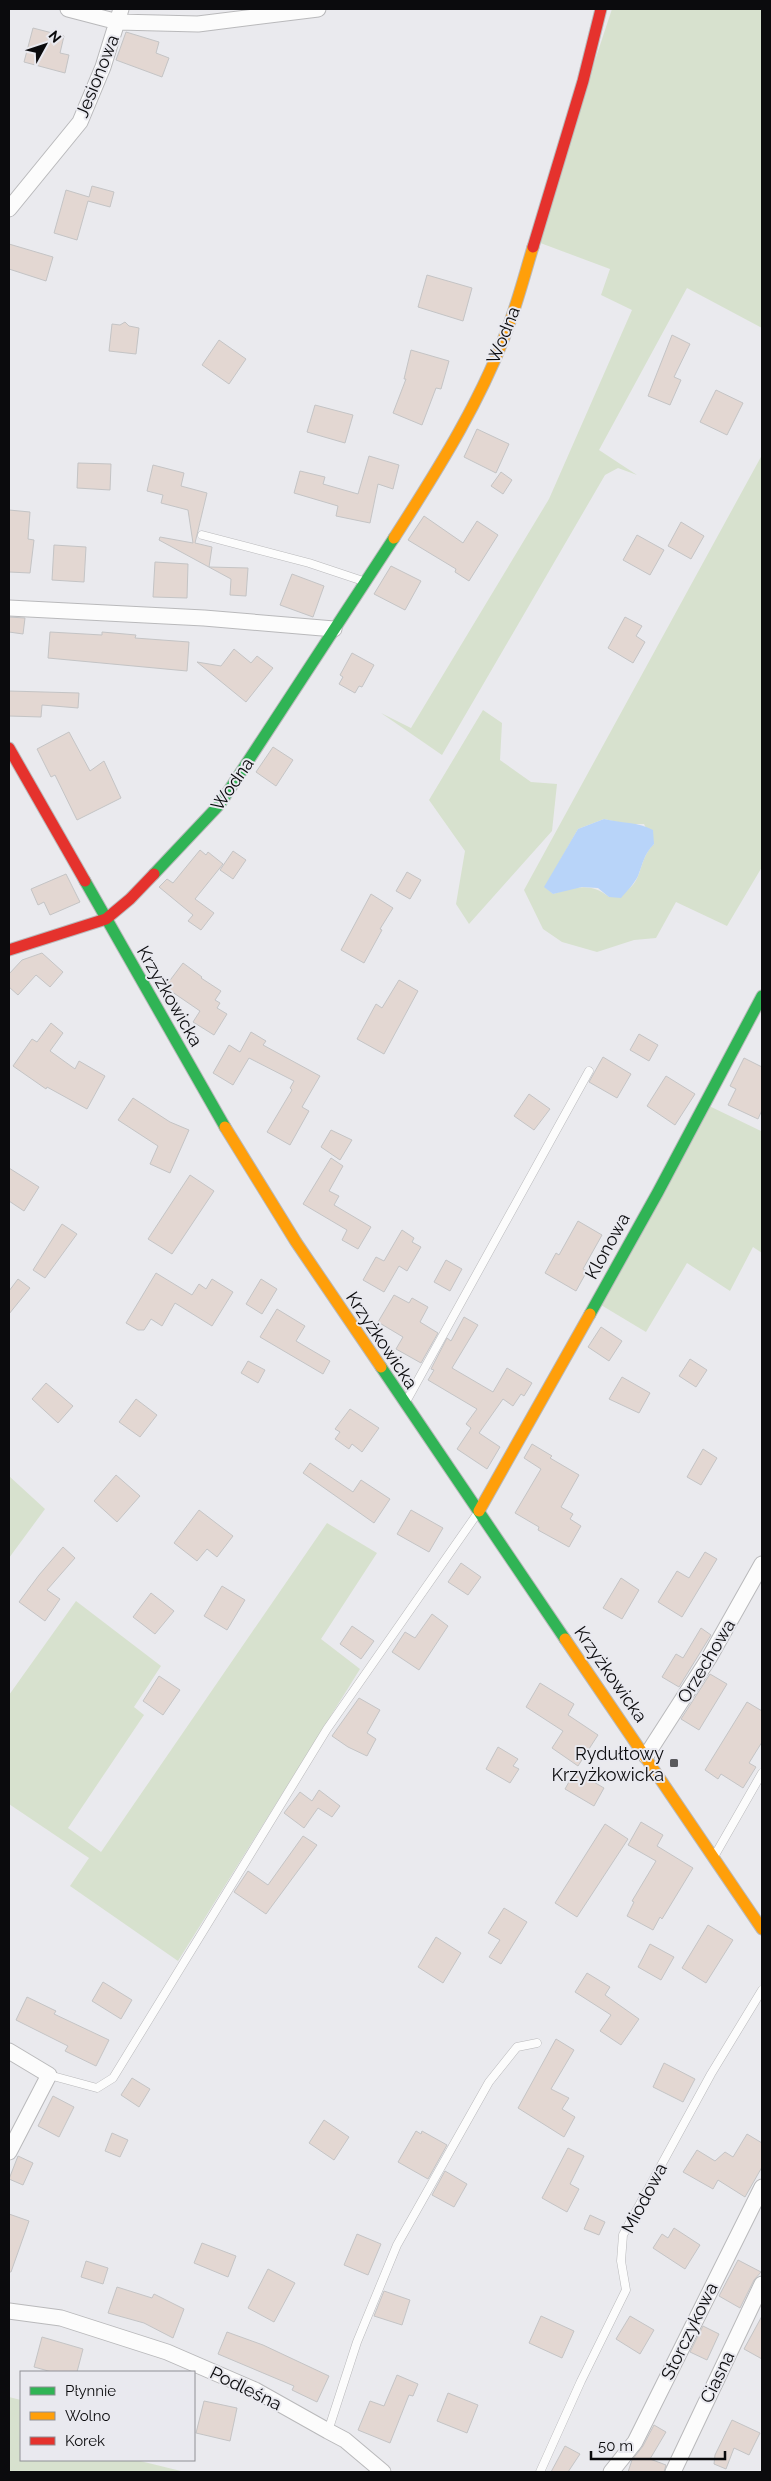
<svg xmlns="http://www.w3.org/2000/svg" width="771" height="2481" font-family="Raleway,sans-serif">
<style>
.green{fill:#d7e1ce;fill-rule:evenodd}
.water{fill:#b8d4f9}
.building{fill:#e3d7d2;stroke:#c4c4c5}
.lines{fill:none;stroke-linecap:round;stroke-linejoin:round}
.lane-casing{stroke:#b9b9bb;stroke-width:9}
.street-casing{stroke:#b9b9bb;stroke-width:17}
.fast-casing{stroke:#b9b9bb;stroke-width:13}
.slow-casing{stroke:#b9b9bb;stroke-width:13}
.jam-casing{stroke:#b9b9bb;stroke-width:13}
.lane{stroke:#fcfcfc;stroke-width:8}
.street{stroke:#fcfcfc;stroke-width:15}
.fast{stroke:#30b455;stroke-width:11}
.slow{stroke:#ff9f0a;stroke-width:11}
.jam{stroke:#e5322d;stroke-width:11}
.poi-dot{fill:#59595c;stroke:#e9e9ef;stroke-width:2}
.labels{text-anchor:middle;dominant-baseline:central;stroke-width:4;stroke-linejoin:round;paint-order:stroke}
.street-label{font-size:18px;fill:#0b0b0d;stroke:#e9e9ef}
.poi-label{font-size:18px;fill:#0b0b0d;stroke:#e9e9ef;text-anchor:end}
</style>
<rect width="100%" height="100%" fill="#eaeaee"/>
<path class="green" d="M612,9h150v319l-75,-40 -88,162 38,25 -19,-7 -13,7 -163,280 -61,-42 30,15 138,-229 83,-189 -31,-15 9,-26 -75,-28z
M762,455v412l-35,59 -51,-24 -20,36 -22,2 -37,12 -35,-10 -19,-13 -19,-39zM604,819l22,5h18l10,20c-14,13 -12,33 -23,43 -5,5 -16,7 -22,10 -18,-15 -34,-10 -56,-3l-8,-7 33,-58z
M483,710l19,13 -2,37 31,22 26,2 -5,47 -83,93 -13,-20 9,-53 -36,-51z
M705,1104l56,27 1,-2v124l-9,-6 -23,44 -43,-28 -41,69 -50,-30z
M9,1476l36,33 -36,49z
M327,1523l50,30 -56,86 39,30 -182,292 -108,-75 19,-28 -80,-54v-109l67,-94 85,65 -27,41 10,8 -76,113 33,24z
M9,2397l12,3v60h115l49,12h-176z"/>
<path class="water" d="M604,819c16,4 35,3 49,11l1,14c-10,10 -11,19 -16,32 -4,8 -11,15 -17,22l-12,-1 -11,-9 -16,-1 -29,7 -9,-7 34,-58z"/>
<path class="building" d="M33,28l31,8 -4,17 9,2 -4,18 -41,-11z
M126,32l33,10 -3,11 13,5 -7,19 -46,-17z
M92,186l22,6 -4,15 -22,-6 -11,39 -23,-7 12,-43 23,7z
M9,244l44,13 -7,24 -37,-12z
M427,275l45,13 -9,33 -45,-14z
M125,322l4,4 10,2 -3,26 -27,-3 3,-27 8,1z
M672,335l18,9 -16,33 7,3 -11,25 -22,-9z
M219,340l27,19 -17,25 -27,-19z
M411,350l38,11 -8,28 -5,-1 -14,37 -29,-12 13,-34h-2z
M716,390l27,13 -16,32 -27,-13z
M315,405l38,10 -8,28 -38,-11z
M477,429l32,15 -13,29 -32,-16z
M369,456l30,9 -6,24 -15,-5 -8,39 -34,-7 2,-10 -44,-13 6,-22 25,6 -2,7 35,10z
M78,463l33,1 -1,26 -33,-2z
M153,465l31,8 -3,13 26,7 -12,50 17,4 -3,20 39,1 -2,28 -16,-1 1,-16 -72,-39 1,-3 33,6 -5,-33 -27,-7 2,-8 -16,-4z
M501,472l11,8 -9,14 -12,-8z
M9,510l21,2 -2,27 6,1 -4,33 -21,-1z
M424,516l39,27 14,-22 21,14 -29,46 -14,-9 1,-3 -48,-29z
M681,522l23,14 -13,23 -23,-13z
M637,535l27,15 -14,25 -27,-15z
M54,545l32,2 -2,35 -32,-2z
M155,562l33,2 -1,34 -34,-1z
M391,566l30,15 -16,29 -31,-16z
M292,574l32,12 -11,31 -33,-12z
M9,617l16,1 -2,16 -14,-2z
M625,617l17,9 -6,10 9,6 -12,21 -25,-15z
M50,632l52,3v-3l34,3 -1,3 54,4 -2,29 -139,-13z
M234,649l17,14 6,-7 16,12 -27,34 -49,-40 24,4z
M352,653l22,12 -12,22 -3,-1 -4,7 -16,-9 4,-7 -3,-2z
M9,691l70,2 -1,15 -36,-3 -1,12 -32,-1z
M69,732l21,39 14,-10 17,37 -44,22 -22,-45 -4,2 -14,-28z
M273,747l20,13 -17,26 -20,-14z
M200,850l6,5 2,-3 15,12 -28,35 19,14 -13,17 -13,-9 5,-6 -34,-28 8,-8 6,4z
M233,851l13,9 -13,19 -13,-9z
M407,872l14,8 -11,19 -14,-8z
M66,874l14,28 -30,13 -6,-13 -6,3 -7,-16z
M371,894l22,14 -13,21 2,1 -18,33 -23,-13z
M42,953l21,19 -13,15 -14,-12 -18,20 -9,-8v-13l13,-14z
M183,963l19,14 -1,1 20,13 -6,9 5,3 -3,5 10,6 -13,21 -21,-13 7,-11 -35,-24z
M399,980l19,11 -34,63 -27,-15 19,-35 6,4z
M51,1023l12,10 -13,18 25,18 4,-8 26,15 -18,33 -40,-22 -1,2 -33,-23 19,-27 5,3z
M251,1032l15,9 -3,4 57,31 -18,31 7,4 -19,34 -23,-13 25,-42 -2,-2 4,-7 -45,-23 -16,27 -20,-12 16,-28 11,7z
M639,1034l19,11 -9,16 -19,-11z
M603,1057l28,17 -14,24 -28,-16z
M744,1058l18,9v43l-4,9 -30,-14 8,-16 -6,-3z
M666,1076l29,18 -20,31 -28,-19z
M529,1094l21,15 -16,21 -20,-14z
M133,1098l37,24 19,8 -19,43 -20,-9 8,-18 -40,-26z
M331,1130l21,10 -12,20 -19,-13z
M331,1158l12,8 -14,25 10,5 -5,9 37,22 -13,22 -16,-9 5,-10 -44,-26z
M9,1168l30,19 -15,24 -15,-10z
M190,1175l24,16 -42,63 -24,-15z
M578,1221l24,14 -19,34 4,2 -11,20 -31,-18 11,-20 3,2z
M62,1224l15,10 -32,44 -12,-8z
M402,1230l12,8 -2,4 9,5 -14,24 -8,-5 -15,26 -21,-12 13,-23 8,4z
M446,1260l16,9 -12,22 -16,-9z
M156,1273l36,22 7,-11 7,5 6,-10 21,13 -21,34 -37,-23 -13,23 -11,-7 -7,11h-6l-12,-7z
M18,1279l12,9 -21,26v-23z
M261,1279l16,10 -15,25 -16,-10z
M394,1295l15,8 3,-5 16,9 -8,15 18,11 -17,30 -25,-14 7,-12 -25,-15z
M277,1309l28,17 -9,15 34,20 -7,13 -63,-37z
M464,1317l14,8 -26,43 41,24 14,-24 25,15 -8,13 -3,-2 -8,12 -10,-7 -24,34 21,14 -13,22 -30,-20 14,-21 -5,-4 11,-15 -49,-29 6,-10 -3,-1 16,-31 4,3z
M601,1327l21,14 -13,20 -21,-14z
M690,1359l17,11 -11,17 -17,-11z
M248,1361l17,9 -7,13 -17,-10z
M622,1377l28,16 -11,20 -30,-14z
M46,1383l27,23 -15,17 -26,-24z
M136,1399l21,16 -17,22 -21,-15z
M350,1409l29,19 -17,24 -10,-8 -3,5 -14,-10 5,-7 -5,-3z
M532,1444l20,12 -2,2 29,17 -18,32 12,7 -3,5 11,7 -12,21 -31,-17 1,-3 -24,-14 26,-44 -17,-11z
M703,1449l14,9 -16,27 -14,-8z
M310,1463l43,29 8,-12 29,19 -16,24 -71,-50z
M116,1475l24,21 -23,26 -23,-21z
M199,1510l34,26 -16,21 -10,-8 -10,12 -23,-18z
M411,1510l32,18 -14,24 -32,-18z
M63,1547l12,11 -28,32 13,9 -15,22 -26,-19 20,-27z
M705,1552l12,7 -35,58 -24,-15 19,-31 12,7z
M461,1563l20,14 -13,18 -20,-13z
M621,1578l18,12 -17,29 -19,-11z
M222,1586l23,14 -18,30 -23,-14z
M151,1593l23,18 -19,23 -22,-17z
M432,1614l16,12 -29,44 -27,-18 13,-20 10,6z
M352,1626l22,15 -13,18 -21,-15z
M701,1628l10,7 -32,52 -17,-10 14,-23 7,4z
M710,1674l17,10 -28,46 -18,-11z
M159,1676l21,14 -17,25 -20,-14z
M540,1683l34,21 -6,11 30,20 -20,31 -26,-18 11,-17 -37,-24z
M359,1698l21,12 -13,23 9,6 -9,17 -19,-9 -16,-11z
M747,1702l15,9v31l-13,21 7,4 -13,21 -22,-14 -3,5 -13,-9z
M498,1747l20,12 -5,7 6,3 -9,14 -24,-14z
M575,1771l29,17 -10,18 -29,-17z
M319,1790l21,16 -8,11 -14,-9 -14,20 -20,-15 16,-21 12,9z
M641,1822l22,13 -6,11 36,22 -31,51 -2,-2 -7,13 -26,-14 7,-14 -2,-1 24,-40 -28,-16z
M605,1824l23,15 -51,78 -22,-14z
M303,1836l14,9 -51,69 -32,-22 14,-21 20,14z
M504,1908l23,14 -26,42 -12,-7 11,-17 -12,-7z
M708,1925l25,15 -27,43 -24,-15z
M436,1937l25,16 -18,30 -25,-16z
M650,1944l24,13 -13,23 -23,-13z
M587,1973l23,14 -5,8 34,24 -18,26 -21,-14 11,-16 -36,-23z
M103,1982l29,18 -11,19 -29,-18z
M27,1997l29,14 -2,3 55,26 -13,26 -31,-15 3,-5 -52,-26z
M556,2039l18,11 -23,39 18,9 -7,11 13,8 -11,20 -46,-29z
M664,2063l31,16 -12,23 -30,-15z
M132,2078l18,11 -11,18 -18,-12z
M53,2096l21,11 -15,30 -21,-11z
M324,2120l25,17 -15,23 -25,-17z
M416,2131l5,3 1,-3 25,14 -19,34 -30,-17z
M112,2133l16,7 -8,17 -15,-6z
M747,2134l15,9v24l-17,30 -27,-17 -5,9 -30,-17 14,-22 18,11 10,-9 8,5z
M568,2148l16,8 -14,28 9,5 -12,23 -25,-14z
M18,2156l15,7 -10,22 -14,-6z
M445,2171l22,13 -13,23 -22,-12z
M9,2214l20,7 -18,51h-2z
M590,2215l15,7 -6,13 -15,-6z
M674,2228l26,17 -15,24 -32,-21 9,-14 6,4z
M357,2234l24,10 -13,31 -24,-10z
M202,2243l34,13 -8,21 -34,-14z
M738,2260l23,12 -7,8 -14,28 -21,-12z
M86,2261l22,7 -5,16 -22,-7z
M268,2269l27,14 -21,39 -26,-14z
M117,2287l35,11 2,-4 30,15 -11,29 -29,-15 -36,-10z
M384,2291l26,9 -8,25 -28,-9z
M541,2316l33,15 -12,27 -33,-15z
M630,2316l24,14 -14,24 -24,-15z
M762,2316v43l-18,-10z
M703,2326l16,8 -12,26 -17,-8z
M227,2332l36,13 66,31 -12,26 -25,-12 2,-4 -76,-32z
M42,2337l41,12 -6,23h-25l-18,-5z
M397,2375l21,9 -5,12 -4,-1 -19,48 -32,-13 12,-29 14,5z
M448,2393l30,12 -11,28 -30,-12z
M204,2401l33,7 -7,33 -34,-8z
M732,2420l28,13 -11,22 -15,-7 -8,21 -12,-5 1,-9z
M654,2425l12,7 -16,27 16,6 -2,7h-36l4,-12 11,-14z
M565,2446l15,8 -12,18h-17z"/>
<g class="lines">
<g class="lane-casing">
<path id="lane" d="M202,535l107,28 54,18
M407,1400l182,-329
M715,1855l47,-82
M49,2075l48,13 16,-10 214,-349 150,-215
M328,2431l29,-89 40,-97 92,-163 28,-35 20,-4
M540,2472l41,-91 45,-91 -5,-29 2,-26 88,-161 51,-84"/>
</g>
<g class="street-casing">
<path id="street" d="M68,9l50,13 80,2 120,-15
M9,209l71,-87 23,-55 18,-58
M9,608l195,10 130,11
M646,1756l63,-98 53,-94
M9,2051l40,24 -40,77
M9,2311l52,7 106,34 88,38 73,41 17,9 38,32
M611,2472l24,-30 127,-255
M673,2472l89,-188"/>
</g>
<g class="fast-casing">
<path id="fast" d="M154,874l66,-70 174,-266
M85,881l140,246
M590,1314l68,-122 104,-196
M381,1367l184,272"/>
</g>
<g class="slow-casing">
<path id="slow" d="M394,538c45,-70 91,-143 118,-222 8,-23 14,-46 21,-69
M225,1127l71,115 85,125
M479,1511l111,-197
M565,1639l197,290"/>
</g>
<g class="jam-casing">
<path id="jam" d="M533,247l50,-166 18,-72
M9,748l76,133
M9,950l97,-31 24,-20 24,-25"/>
</g>
<use href="#lane" class="lane"/>
<use href="#street" class="street"/>
<use href="#fast" class="fast"/>
<use href="#slow" class="slow"/>
<use href="#jam" class="jam"/>
</g>
<rect class="poi-dot" x="669" y="1758" width="10" height="10" rx="2.5"/>
<g class="labels">
<g class="street-label">
<text transform="translate(97 76) rotate(-68)">Jesionowa</text>
<text transform="translate(503 335) rotate(-68)">Wodna</text>
<text transform="translate(232 784) rotate(-55)">Wodna</text>
<text transform="translate(170 996) rotate(60)">Krzyżkowicka</text>
<text transform="translate(607 1246) rotate(-61)">Klonowa</text>
<text transform="translate(382 1340) rotate(56)">Krzyżkowicka</text>
<text transform="translate(706 1661) rotate(-59)">Orzechowa</text>
<text transform="translate(611 1674) rotate(55)">Krzyżkowicka</text>
<text transform="translate(644 2198) rotate(-62)">Miodowa</text>
<text transform="translate(689 2331) rotate(-64)">Storczykowa</text>
<text transform="translate(717 2377) rotate(-64)">Ciasna</text>
<text transform="translate(246 2388) rotate(26)">Podleśna</text>
</g>
<g class="poi-label">
<text x="664" y="1753">Rydułtowy<tspan x="664" dy="21">Krzyżkowicka</tspan></text>
</g>
</g>
<rect width="771" height="2481" fill="none" stroke="#0b0b0d" stroke-width="20"/>
<rect x="20" y="2371" width="175" height="90" fill="#e9e9ef" stroke="#909095"/>
<rect x="30" y="2387" width="25" height="8" fill="#30b455" stroke="#909095"/>
<text x="65" y="2396" font-size="15" fill="#0b0b0d">Płynnie</text>
<rect x="30" y="2412" width="25" height="8" fill="#ff9f0a" stroke="#909095"/>
<text x="65" y="2421" font-size="15" fill="#0b0b0d">Wolno</text>
<rect x="30" y="2437" width="25" height="8" fill="#e5322d" stroke="#909095"/>
<text x="65" y="2446" font-size="15" fill="#0b0b0d">Korek</text>
<g transform="translate(45 45) rotate(50)" stroke="#e9e9ef" stroke-width="4" paint-order="stroke">
<path d="M0-4L9 19L0 12L-9 19Z" fill="#0b0b0d"/>
<text y="-8" font-size="14" font-weight="bold" text-anchor="middle" fill="#0b0b0d">N</text>
</g>
<path d="M591 2451v8h134v-8" fill="none" stroke="#0b0b0d" stroke-width="2.5"/>
<text x="598" y="2451" font-size="15" fill="#0b0b0d" stroke="#e9e9ef" stroke-width="4" paint-order="stroke">50 m</text>
</svg>
